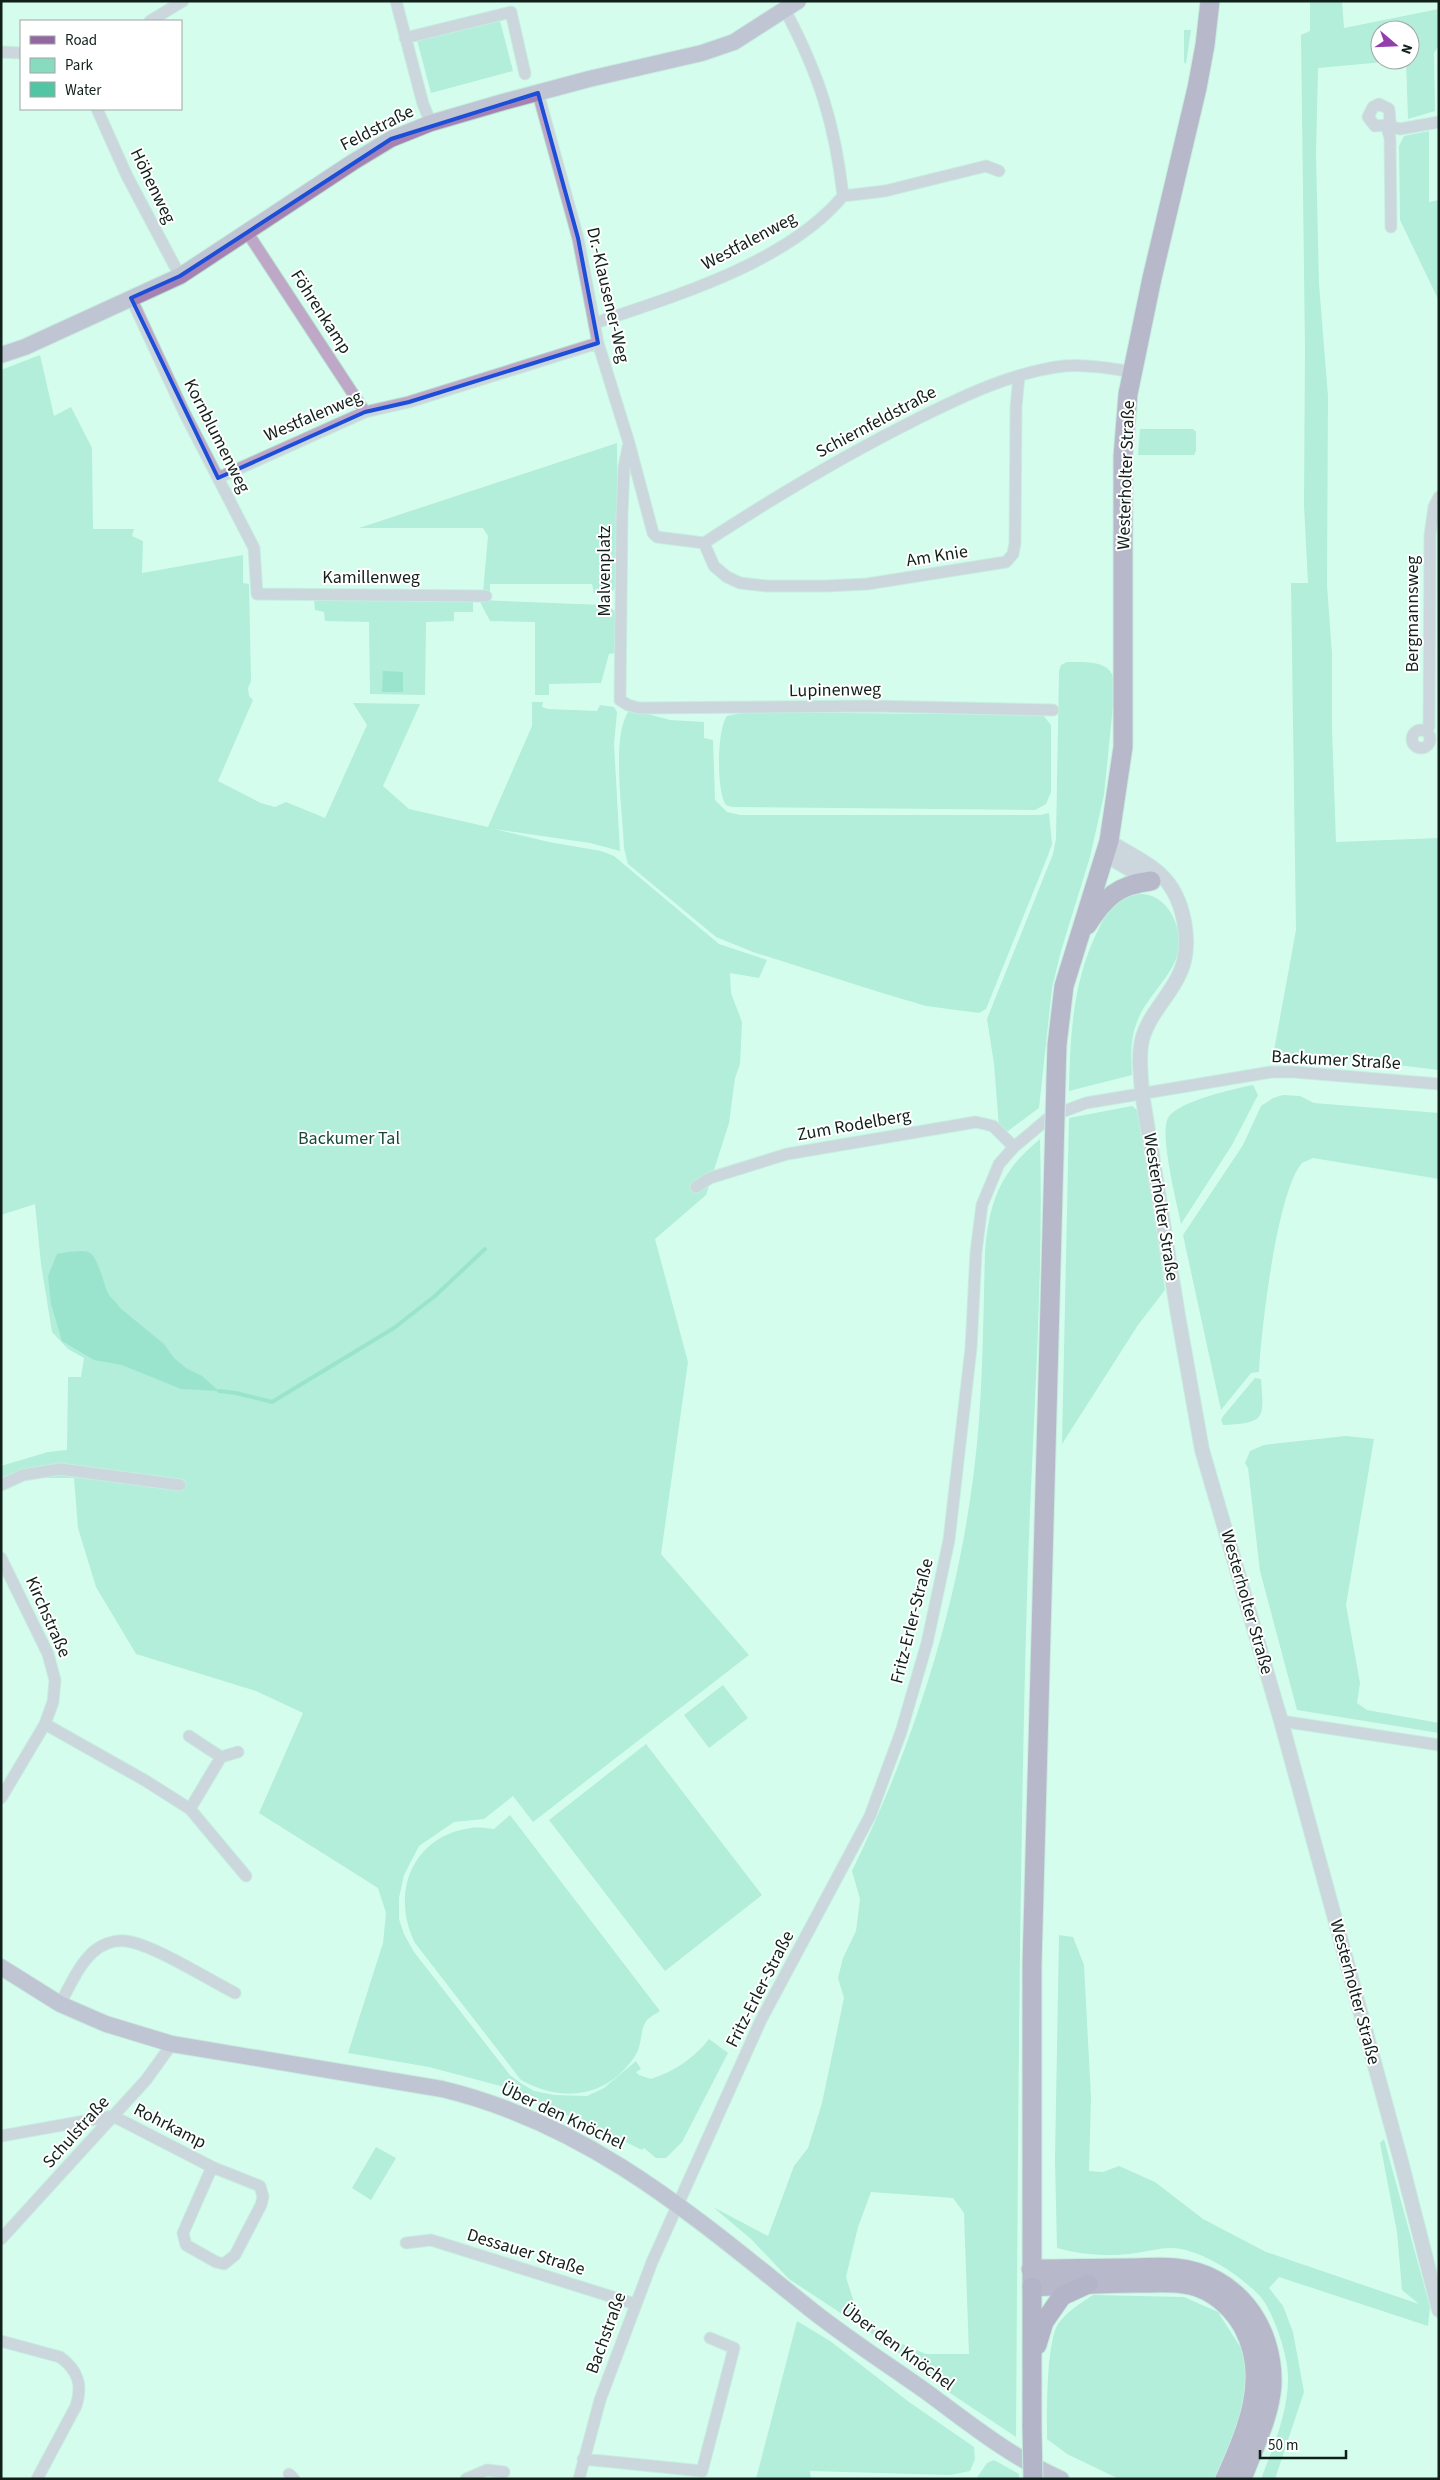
<svg xmlns="http://www.w3.org/2000/svg" width="1440" height="2480" font-family="'Source Sans 3',sans-serif">
<style>
.green{fill:#88dbbf;fill-rule:evenodd}
.water{fill:#52c6a4}
.lines{fill:none;stroke-linecap:round;stroke-linejoin:round}
.stream{stroke:#52c6a4;stroke-width:4}
.minor-casing{stroke:#b6dacc;stroke-width:13}
.tertiary-casing{stroke:#b6dacc;stroke-width:16}
.secondary-casing{stroke:#b6dacc;stroke-width:18}
.primary-casing{stroke:#b6dacc;stroke-width:21}
.trunk-casing{stroke:#b6dacc;stroke-width:21}
.minor{stroke:#bfa7c8;stroke-width:11}
.tertiary{stroke:#bfa7c8;stroke-width:14}
.secondary{stroke:#a682b2;stroke-width:16}
.primary{stroke:#9367a1;stroke-width:19}
.trunk{stroke:#8a5c9a;stroke-width:19}
.primary-bridge-casing{stroke:#b6dacc;stroke-width:21;stroke-linecap:butt}
.trunk-bridge-casing{stroke:#b6dacc;stroke-width:21;stroke-linecap:butt}
.primary-bridge{stroke:#9367a1;stroke-width:19}
.trunk-bridge{stroke:#8a5c9a;stroke-width:19}
.marked{fill:none;stroke:#1d4ed8;stroke-width:4;stroke-linejoin:round}
.labels{text-anchor:middle;dominant-baseline:central;stroke-width:4;stroke-linejoin:round;paint-order:stroke}
.street-label{font-size:18px;fill:#11201b;stroke:#fff}
.park-label{font-size:18px;fill:#17483a;stroke:#fff}
</style>
<rect width="100%" height="100%" fill="#d5fdee"/>
<path class="green" d="M1310,1h32l2,27 95,-19v36l-5,8 1,58 -27,8 -2,-59 -88,8 -2,87 3,129 9,112 -1,189 5,69v75l4,113 103,-4v232l-100,-12 -66,-2 23,-126 -5,-347h17l-4,-78 1,-157 -4,-313 9,-4zM1380,30h30v30h-30z
M499,17l14,54 -82,22 -14,-53z
M1184,30h7l-5,34 -2,-2z
M1429,131v71l10,-2v101l-39,-81 -1,-74 5,-10z
M40,355l14,61 17,-9 21,41 1,81h41l-2,7 11,5 -1,32 101,-18v28l6,1 2,97 -3,7 1,8 4,4 -35,81 43,22 14,4 11,-5 39,16 42,-93 -14,-22 67,1 -37,82 26,23 79,18 44,-101v-24h11l-1,5 6,2 49,2 3,-6 14,2 3,5 -3,32 6,107 -30,-8 -96,-14 55,13 52,9 13,5 105,88 48,16 -8,18 -29,-5 1,20 11,29 -2,42 -5,14 -6,45 -23,72 -51,44 33,123 -27,192 88,101 -216,167 -20,-26 -29,23 -30,3 -35,24 -15,29 -5,23v21l5,15 10,18 96,123 9,7 15,9 20,4 33,1 17,-8 32,-27 5,8 -5,3 3,3 12,4c24,-8 42,-20 58,-40l19,14 -46,89 -16,16h-10l-12,-10 -2,2 -12,-6 -122,-56 -79,-21 -81,-14 35,-110 3,-30 -8,-25 -119,-75 44,-100 -47,-22 -120,-37 -40,-67 -18,-59 -4,-50h-44l-29,7v-19l47,-14 19,-2 1,-73h13l3,-19 -16,-9 -16,-17 -11,-68 -6,-60 -34,11v-845z
M1140,429h53l3,3v19l-2,4h-56z
M617,443l1,138 -5,10 -12,3 -7,-1 -2,-9h-102v8l-7,1 5,-57 -5,-8h-124z
M314,600h159v12h-19v9l-28,1 -1,73 -55,-1 -1,-72 -44,-1 -1,-9 -9,-2z
M479,600l124,5 11,5 3,7 -1,36 -7,1 -8,29 -52,1v11h-14v-73l-45,-1z
M1067,662c20,0 47,-3 48,24l-11,109 -14,62 -29,94 -9,37 -13,120 -31,23 -5,-1 -4,-3 -5,-63 -7,-45 66,-165 3,-15 3,-168 2,-6z
M628,712l16,1 26,7 34,2v16l9,2 2,60 12,12 13,3h300l9,-2 3,31 -5,14 -61,151 -7,4 -53,-7 -47,-14 -126,-40 -37,-15 -88,-73 -4,-16c-1,-35 -13,-109 4,-136z
M746,712l297,3 8,10v67l-5,12 -11,6 -303,-3 -6,-2c-10,-14 -9,-76 1,-89z
M1140,894c13,0 24,7 31,19 27,50 -20,71 -34,109 -7,17 -6,35 -5,53l-63,16c1,-57 4,-113 31,-165 5,-11 13,-24 25,-29 4,-2 10,-2 15,-3z
M1253,1085l5,10 -26,50 -51,79c-4,-21 -22,-90 -13,-106 10,-17 66,-29 85,-33z
M1283,1095l17,1 14,7 125,10v66l-126,-21c-3,2 -8,3 -11,5 -25,28 -41,168 -43,209l-8,1 -30,37 -38,-175 60,-90 18,-39 12,-8z
M1132,1106l5,4 5,17 23,163 -27,35 -76,119 7,-326z
M1040,1139c4,152 -9,305 -13,457 -8,280 -9,561 -11,841l-66,-44 -70,-54 -91,-60 -38,-40 -38,-32 55,29 26,-70 14,-18 14,-45 22,-105 -6,-20 5,-20 13,-27 4,-32 -8,-28c61,-125 105,-261 122,-400 9,-72 9,-146 11,-219 4,-50 15,-80 55,-113zM871,2192l82,6 11,15 5,141h-43l-38,-16 -31,-26 -11,-35 12,-50z
M1255,1378l6,1c3,40 5,44 -38,46l-2,-5 3,-5z
M1346,1436l28,3 -28,166 14,78 -3,20 10,7 72,13v10l-142,-23 -37,-139 -12,-103 -3,-5 5,-12 14,-6 16,-2z
M723,1685l25,33 -39,30 -25,-33z
M646,1744l116,151 -97,76 -116,-151z
M510,1815l150,196c-4,3 -13,7 -15,12 -5,9 -3,23 -10,33 -28,42 -72,47 -114,24l-106,-137c-25,-50 -3,-107 56,-115 7,-1 15,0 23,1z
M1059,1935l14,2 11,28 7,132 -2,74 14,1 16,-6 36,16 48,37 63,33 153,52 -17,-14 -5,-58 -17,-89 4,-4 46,168 -2,19 -149,-49 -10,11 14,18 10,26 11,60 -29,87h-14c12,-31 28,-69 27,-103 0,-21 -15,-66 -29,-81 -20,-20 -50,-40 -78,-46 -15,-3 -30,2 -45,4 -25,4 -55,2 -79,-5l-2,-88z
M376,2147l20,11 -25,42 -19,-12z
M1093,2295l91,2 34,15 30,47 2,40 -29,80h-102l-52,-25 -20,-15c0,-26 -1,-95 11,-115 8,-12 23,-21 35,-29z
M797,2321l33,20 79,61 65,45 1,12 -5,12 -19,4 -141,-4 1,8h-55z
M994,2460l25,14v5h-43l11,-16z"/>
<path class="water" d="M383,671l20,1v20h-21z
M68,1252c6,0 14,-2 20,0 10,3 15,31 20,41 3,6 9,9 12,15l44,36 10,14 12,10 16,8 17,15 -38,-2 -59,-24 -28,-5 -32,-19 -11,-37 -3,-28 9,-22z"/>
<g class="lines">
<path class="stream" d="M219,1391l17,2 36,9 122,-74 41,-32 50,-47"/>
<g class="minor-casing">
<path id="minor" d="M396,1l27,103 8,19
M785,10c34,64 50,114 58,186
M150,21l33,-20
M405,38l106,-26 14,62
M1,52l20,1
M538,93l40,145 20,105 31,100 24,90 4,4 47,6c69,-45 139,-87 213,-124 46,-23 96,-47 147,-53 21,-2 46,2 68,6
M97,109l30,67 53,100
M1386,125l4,-4 -1,-12 -10,-5 -6,3 -5,10 7,9 11,-1 14,4 39,-7
M1386,125l4,13 1,89
M247,232l118,180
M131,298l53,114 70,136 3,46 229,2
M595,323c80,-27 192,-60 248,-127l42,-5 101,-25 13,5
M628,447l-4,20 -2,49 -2,184 8,5 11,3 234,-2 180,4
M218,478l147,-66 44,-10 189,-59
M704,543l10,23 13,11 13,6 27,3h60l40,-2 139,-22 7,-8 2,-11 1,-136 3,-31
M1412 739a9 9 0 1 1 18 0a9 9 0 1 1-18 0Z
M1426,731l3,-4 1,-192 4,-28 5,-10
M696,1187l14,-9 77,-24 189,-32 17,4 21,21
M1,1485l22,-10 37,-6 120,16
M1,1558l47,96 7,26 -2,22 -8,22 -44,74
M1281,1721l158,24
M45,1724l101,57 44,28 56,67
M189,1736l32,21
M190,1809l31,-52 17,-5
M60,2004c10,-18 18,-38 33,-52 8,-7 20,-12 32,-11 26,2 84,39 110,52
M1,2136l112,-20 99,51 48,19 3,11 -2,8 -26,50 -11,9 -8,-2 -30,-17 -3,-12 29,-66
M1,2239l145,-159 26,-36
M406,2243l25,-3 204,64
M1,2341l59,16c18,13 23,28 16,49l-39,73
M583,2459l119,12 32,-123 -24,-10
M289,2474l5,5
M466,2479l21,-9 17,2
M579,2479l21,-79 52,-138 109,-242 109,-204 31,-84 26,-89 22,-103 22,-192 5,-96 6,-47 17,-41 15,-17 37,-31 35,-13 185,-31h23l145,12"/>
</g>
<g class="tertiary-casing">
<path id="tertiary" d="M1109,841c16,11 37,20 51,33 25,23 34,73 18,103 -11,22 -30,39 -36,63 -4,17 -1,35 0,53l36,222 24,135 79,271 120,440 38,149
M1104,854l49,29"/>
</g>
<g class="secondary-casing">
<path id="secondary" d="M1,355l24,-8 155,-71 173,-114 38,-23 40,-16 72,-21 86,-23 113,-26 32,-11 64,-41
M1,1967l59,37 46,20 66,20 270,45c150,36 255,130 372,223 37,29 76,54 114,81 42,31 84,65 133,86"/>
</g>
<g class="primary-casing">
<path id="primary" d="M1087,925c18,-28 31,-40 64,-44
M1056,1078l1,-33 7,-59 45,-145 14,-94v-291l5,-62 24,-116 45,-190 8,-43 5,-44
M1054,1156l-22,809v322c37,-2 73,-4 110,-4 19,0 42,-2 60,6 17,7 32,22 41,38 27,50 4,104 -18,152
M1031,2269c33,0 66,-1 99,-1 15,0 31,-2 46,0 60,6 98,58 96,117 -2,32 -19,64 -30,94"/>
</g>
<g class="trunk-casing">
<path id="trunk" d="M1037,2345l7,-23 18,-26 26,-12
M1032,2427v-140"/>
</g>
<use href="#minor" class="minor"/>
<use href="#tertiary" class="tertiary"/>
<use href="#secondary" class="secondary"/>
<use href="#primary" class="primary"/>
<use href="#trunk" class="trunk"/>
<g class="primary-bridge-casing">
<path id="primary-bridge" d="M1054,1156l2,-78"/>
</g>
<g class="trunk-bridge-casing">
<path id="trunk-bridge" d="M1032,2427l1,52"/>
</g>
<use href="#primary-bridge" class="primary-bridge"/>
<use href="#trunk-bridge" class="trunk-bridge"/>
</g>
<path d="M0 0H1440V2480H0ZM538,93l40,145 20,105 -189,59 -44,10 -147,66 -87,-180 49,-22 211,-137z" fill="#d5fdee" fill-opacity=".55" fill-rule="evenodd"/>
<path class="marked" d="M538,93l40,145 20,105 -189,59 -44,10 -147,66 -87,-180 49,-22 211,-137z"/>
<g class="labels">
<g class="street-label">
<text transform="translate(377 128) rotate(-27)">Feldstraße</text>
<text transform="translate(153 186) rotate(64)">Höhenweg</text>
<text transform="translate(749 241) rotate(-28)">Westfalenweg</text>
<text transform="translate(608 295) rotate(77)">Dr.-Klausener-Weg</text>
<text transform="translate(321 312) rotate(57)">Föhrenkamp</text>
<text transform="translate(313 416) rotate(-23)">Westfalenweg</text>
<text transform="translate(876 422) rotate(-28)">Schiernfeldstraße</text>
<text transform="translate(217 436) rotate(63)">Kornblumenweg</text>
<text transform="translate(1126 475) rotate(-88)">Westerholter Straße</text>
<text transform="translate(937 556) rotate(-9)">Am Knie</text>
<text transform="translate(604 571) rotate(-90)">Malvenplatz</text>
<text x="371" y="577">Kamillenweg</text>
<text transform="translate(1412 614) rotate(-90)">Bergmannsweg</text>
<text transform="translate(835 690) rotate(-1)">Lupinenweg</text>
<text transform="translate(1336 1060) rotate(3)">Backumer Straße</text>
<text transform="translate(854 1125) rotate(-10)">Zum Rodelberg</text>
<text transform="translate(1161 1207) rotate(81)">Westerholter Straße</text>
<text transform="translate(1247 1602) rotate(74)">Westerholter Straße</text>
<text transform="translate(48 1617) rotate(66)">Kirchstraße</text>
<text transform="translate(912 1621) rotate(-76)">Fritz-Erler-Straße</text>
<text transform="translate(760 1989) rotate(-63)">Fritz-Erler-Straße</text>
<text transform="translate(1355 1992) rotate(75)">Westerholter Straße</text>
<text transform="translate(563 2116) rotate(25)">Über den Knöchel</text>
<text transform="translate(170 2126) rotate(27)">Rohrkamp</text>
<text transform="translate(76 2132) rotate(-48)">Schulstraße</text>
<text transform="translate(526 2252) rotate(17)">Dessauer Straße</text>
<text transform="translate(606 2333) rotate(-70)">Bachstraße</text>
<text transform="translate(898 2347) rotate(36)">Über den Knöchel</text>
</g>
<g class="park-label">
<text x="349" y="1138">Backumer Tal</text>
</g>
</g>
<rect width="1440" height="2480" fill="none" stroke="#11201b" stroke-width="5"/>
<rect x="20" y="20" width="162" height="90" fill="#ffffff" stroke="#a0a6a4"/>
<rect x="30" y="36" width="25" height="8" fill="#9367a1" stroke="#a0a6a4"/>
<text x="65" y="45" font-size="15" fill="#11201b">Road</text>
<rect x="30" y="58" width="25" height="15" fill="#88dbbf" stroke="#a0a6a4"/>
<text x="65" y="70" font-size="15" fill="#11201b">Park</text>
<rect x="30" y="82" width="25" height="15" fill="#52c6a4" stroke="#a0a6a4"/>
<text x="65" y="95" font-size="15" fill="#11201b">Water</text>
<g transform="translate(1395 45) rotate(109)"><circle r="24" fill="#ffffff" stroke="#a0a6a4"/>
<path d="M0-4L9 19L0 12L-9 19Z" fill="#923eac"/>
<text y="-8" font-size="14" font-weight="bold" text-anchor="middle" fill="#11201b">N</text>
</g>
<path d="M1260 2450v8h86v-8" fill="none" stroke="#11201b" stroke-width="2.5"/>
<text x="1268" y="2450" font-size="15" fill="#11201b" stroke="#ffffff" stroke-width="4" paint-order="stroke">50 m</text>
</svg>
